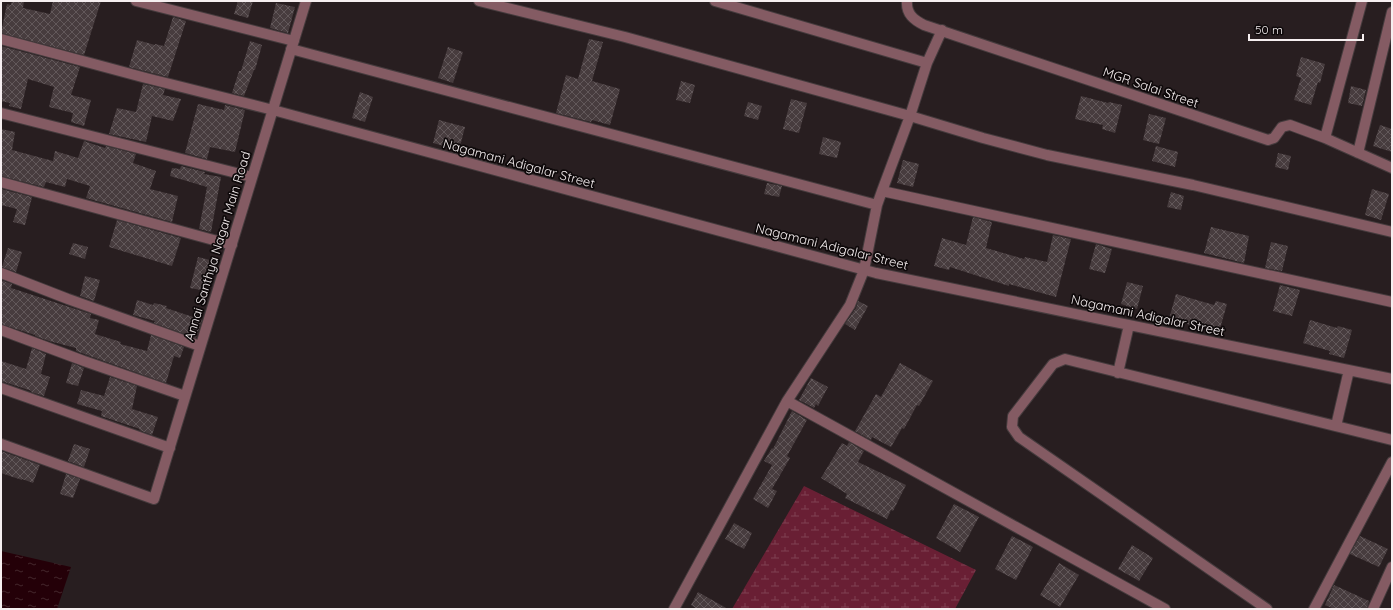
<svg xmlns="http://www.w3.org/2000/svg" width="1393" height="610" font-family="Quicksand,sans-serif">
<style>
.wetland{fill:url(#wetland-marsh)}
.water{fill:url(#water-ripples)}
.building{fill:url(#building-cross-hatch)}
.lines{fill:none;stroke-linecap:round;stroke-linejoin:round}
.minor-casing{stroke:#453b3d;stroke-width:12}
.minor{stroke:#845b63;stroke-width:10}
.labels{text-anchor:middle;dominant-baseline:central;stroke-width:3.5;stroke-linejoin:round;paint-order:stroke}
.street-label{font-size:13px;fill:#f6eff0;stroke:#0e090a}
</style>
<defs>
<pattern id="wetland-marsh" width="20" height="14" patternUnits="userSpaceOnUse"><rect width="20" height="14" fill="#691f34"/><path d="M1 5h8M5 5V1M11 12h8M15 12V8" fill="none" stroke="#7f4052"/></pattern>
<pattern id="water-ripples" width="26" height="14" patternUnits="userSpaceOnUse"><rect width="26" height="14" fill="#240008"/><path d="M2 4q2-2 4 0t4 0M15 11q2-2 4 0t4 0" fill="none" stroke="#44262c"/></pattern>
<pattern id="building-cross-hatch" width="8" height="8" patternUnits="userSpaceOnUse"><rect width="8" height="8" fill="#473c3e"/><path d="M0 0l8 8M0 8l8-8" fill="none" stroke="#62585a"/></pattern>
</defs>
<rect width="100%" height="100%" fill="#281e20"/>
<path class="wetland" d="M804,486l172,84 -21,39h-223z"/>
<path class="water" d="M1,551l70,16 -14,42h-56z"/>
<path class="building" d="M12,1h12l-1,7 27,6 3,-13h48l-17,54 -83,-22 6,-29 4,1z
M238,1h15l-5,17 -14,-4z
M276,3l19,4 -7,26 -18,-5z
M173,17l13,4 -18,56 -39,-10 8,-27 18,5v-1l9,2z
M589,39l14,3 -11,39 28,8 -10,36 -18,-5 -1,2 -35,-9 10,-38 12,4z
M250,41l12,4 -7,25h-1l-10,26 -12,-3 7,-22h2z
M1,46l79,21 -9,28 20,5 -7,26 -13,-4 2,-9 -24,-6 5,-20 -26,-8 -7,30 -12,-3 1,-3 -9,-2z
M448,47l15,5 -10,31 -15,-5z
M1301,57l24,7 -5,19 -2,-1 -7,23 -17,-5 7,-22 -5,-2z
M681,81l14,4 -5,18 -14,-3z
M143,84l22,5 -2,6 18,4 -8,22 -21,-5 -6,26 -37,-8 8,-26 19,4z
M1351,86l15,4 -4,16 -14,-3z
M360,92l13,5 -8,25 -13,-4z
M1081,96l27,7 1,-1 13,3 -7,28 -13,-4 1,-4 -28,-6z
M791,99l16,4 -8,30 -16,-4z
M748,102l14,4 -4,14 -14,-4z
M198,104l26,6 1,-5 20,5 -10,42 -25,-5 -3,12 -22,-6z
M1149,114l17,4 -7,26 -16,-4z
M439,120l26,7 -6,23 -26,-7z
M1380,125l12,4v23l-19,-6z
M1,129l14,3 -3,18 41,11 2,-10 23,7 6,-17 21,7 1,-2 30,8 -3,9 23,8 -6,18 28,7 -6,26 -86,-24 4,-12 -23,-7 -2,8 -19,-5 -2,5 -43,-11z
M823,137l18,5 -4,16 -18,-4z
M1156,146l22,6 -3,15 -23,-6z
M1278,153l13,3 -3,14 -13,-3z
M903,160l16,4 -6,23 -16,-4z
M181,166l24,6 -1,2 17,3 -10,55 -12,-3 8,-42 -37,-11 2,-8 8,1z
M767,183l15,3 -3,11 -15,-3z
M1,189l31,8 -7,28 -12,-3 4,-13 -16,-4z
M1372,189l17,5 -8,26 -16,-5z
M1171,192l13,4 -3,14 -14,-3z
M973,217l19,5 -6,26 38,11 1,-2 22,5 6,-27 18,4 -15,58 -47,-13v2l-59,-19 -1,3 -15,-4 8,-28 24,7z
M117,220l64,18 -9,28 -63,-19z
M1211,227l38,9 -5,27 -40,-10z
M1271,242l17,4 -6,25 -17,-3z
M73,243l15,4 -3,12 -16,-5z
M1096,244l16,5 -7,24 -16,-4z
M8,248l14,4 -6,20 -14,-5z
M198,257l12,3 -9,30 -11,-2z
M85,276l15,4 -6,21 -14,-5z
M1,280l11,4 -1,4 80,26 -1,4 9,2 -4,14 26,8 -1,2 27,7 4,-16 33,12 -4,11 -6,-2 -8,27 -90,-32v-3l-27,-7 -14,-5v-1l-34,-11z
M1127,282l16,4 -6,23 -16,-5z
M1280,285l20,5 -8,26 -19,-5z
M1176,294l38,11 2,-4 11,3 -8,28 -28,-9v2l-22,-6z
M137,300l16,5 1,-2 13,3 -1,2 36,12 -6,18 -42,-15 1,-2 -22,-6z
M858,301l10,5 -13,24 -10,-6 11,-16z
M1310,320l27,8 1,-2 14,4 -8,28 -15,-4 1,-3 -27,-8z
M32,348l14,6 -5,20 9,3 -6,19 -13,-4 1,-1 -31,-10v-20l25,8z
M72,363l12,5 -6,18 -12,-3z
M900,363l33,18 -14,25 -2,-1 -13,24 -2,-1 -11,19 -19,-10 -1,3 -16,-9 21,-37 5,3z
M110,377l27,9 -5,23 26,8 -6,18 -13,-5 1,-1 -39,-13 1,-5 -25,-7 4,-14 23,6z
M811,378l17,9 -10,19 -2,-2 -2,4 -15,-8z
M792,411l15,9 -20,36 3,2 -18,31 5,2 -9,17 -15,-9 19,-34 -8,-4 8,-13 1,1z
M849,442l15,9 -6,11 48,23 -13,26 -2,-1 -4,9 -42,-21 2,-4 -26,-16 21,-35 5,3z
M74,444l16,5 -6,18 -16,-6z
M1,451l39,14 -7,18 -11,-4v1l-21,-7z
M66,474l14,5 -7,19 -13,-4z
M954,504l25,13 -19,35 -24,-14z
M734,523l18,10 -8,16 -19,-10z
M1012,536l21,11 -17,33 -21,-11z
M1360,536l28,13 -9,18 -29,-13z
M1132,545l21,13 -14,23 -21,-12z
M1059,563l20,12 -19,32 -20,-12z
M1334,585l35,16 -2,8h-33l-9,-4z
M698,592l30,17h-31l-6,-4z"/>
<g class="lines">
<g class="minor-casing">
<path id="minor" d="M136,1l158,40
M479,1l146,36 285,79 73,22 64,17 146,30 199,47
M715,1l212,62
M907,1c-1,13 7,19 17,24l344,115 6,-2 8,-11 8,-2 35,13 67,30
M1,39l145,39 127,32 603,163 516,106
M291,49l586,156
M1,113l251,64
M1325,138l37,-137
M1358,153l34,-141
M1,182l231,63
M882,191l510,111
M1,273l67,26 132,47
M1,330l83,31 101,35
M1118,373l11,-48
M1,388l169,60
M787,401l378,208
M1336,426l13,-56
M1,444l153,55 152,-498
M674,609l113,-208 63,-96 14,-35 13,-65 5,-14 28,-75 17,-53 15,-33
M1267,609l-248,-172 -7,-10 1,-11 40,-52 12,-5 327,81
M1314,609l78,-147
M1373,609l19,-42"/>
</g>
<use href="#minor" class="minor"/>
</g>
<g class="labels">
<g class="street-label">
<text transform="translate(1151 87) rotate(19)">MGR Salai Street</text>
<text transform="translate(519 163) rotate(15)">Nagamani Adigalar Street</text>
<text transform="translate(217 246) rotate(-73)">Annai Santhya Nagar Main Road</text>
<text transform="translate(832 246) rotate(14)">Nagamani Adigalar Street</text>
<text transform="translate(1148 315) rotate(12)">Nagamani Adigalar Street</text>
</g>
</g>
<rect width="1393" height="610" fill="none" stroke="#f6eff0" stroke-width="4"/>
<path d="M1249 34v6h114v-6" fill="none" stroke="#f6eff0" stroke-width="2"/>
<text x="1255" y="34" font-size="12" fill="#f6eff0" stroke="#0e090a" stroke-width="3" paint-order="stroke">50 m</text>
</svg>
